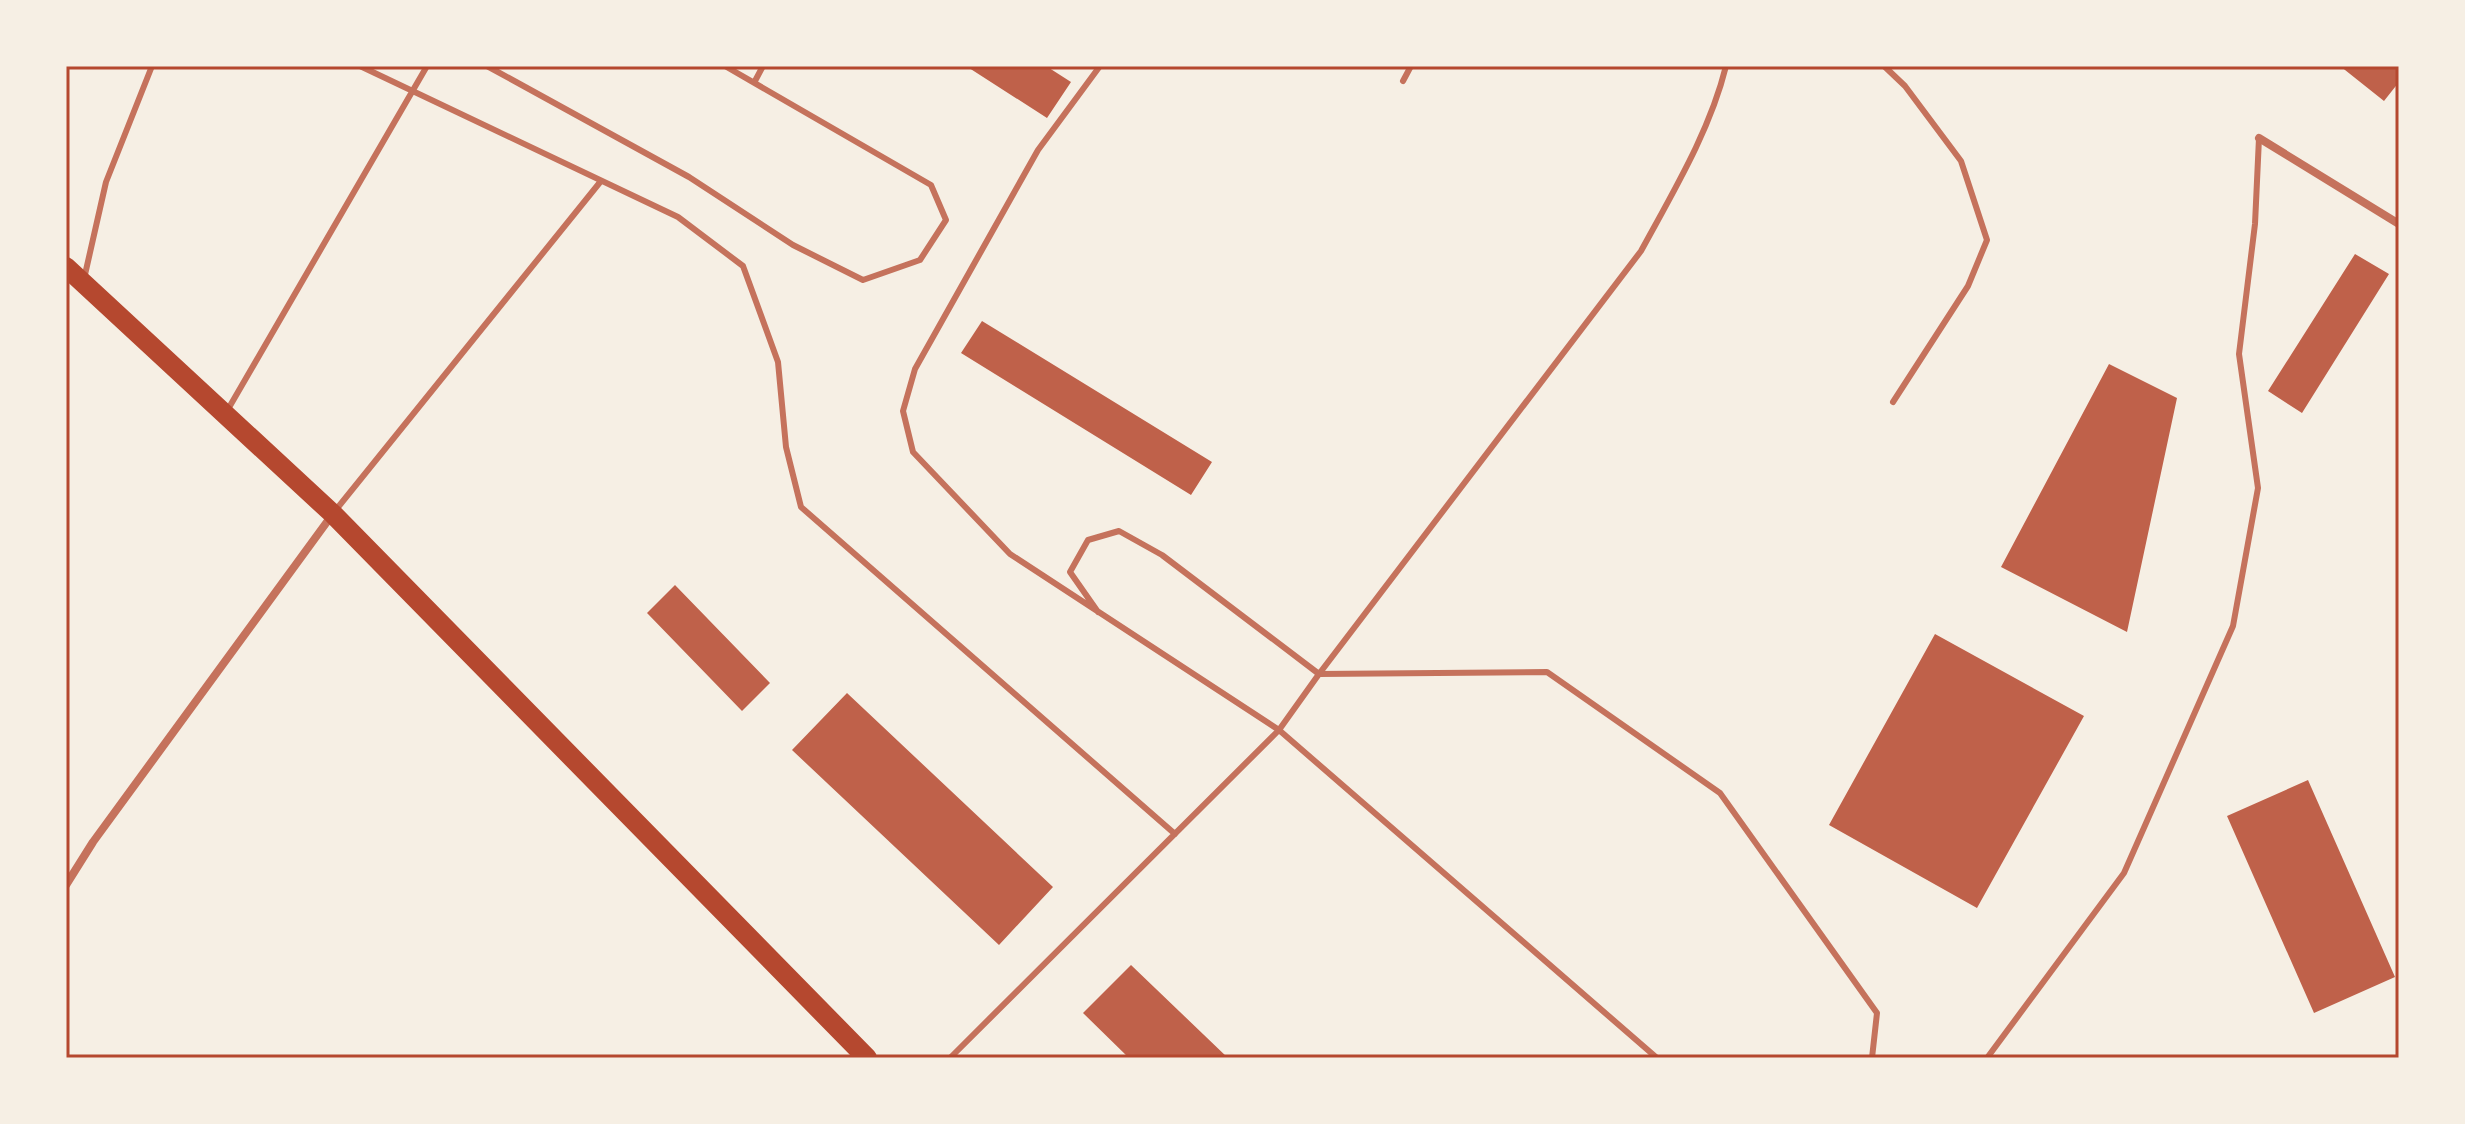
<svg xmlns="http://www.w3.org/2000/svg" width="2465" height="1124" font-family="'Exo 2',sans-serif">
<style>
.building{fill:#bf614a}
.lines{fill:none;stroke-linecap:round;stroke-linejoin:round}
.service{stroke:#c5725c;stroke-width:6}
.minor{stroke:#c5725c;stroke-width:8}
.primary{stroke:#b5482f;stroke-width:20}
.neatline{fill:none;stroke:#b5482f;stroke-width:3}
</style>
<rect width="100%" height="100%" fill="#f6efe4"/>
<path class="building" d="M966,66h80l25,16 -24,36z
M2340,66h59v16l-15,19z
M2355,254l34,20 -87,139 -34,-22z
M982,321l230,141 -21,33 -230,-142z
M2109,364l68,34 -50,234 -126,-65z
M675,585l95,98 -28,28 -95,-98z
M1935,634l149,82 -107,192 -148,-83z
M847,693l206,194 -54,58 -207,-195z
M2308,780l87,197 -81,36 -87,-197z
M1131,965l97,93h-99l-46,-45z"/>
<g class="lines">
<path class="service" d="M360,66l318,151 65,49 35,96 8,85 15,60 374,327
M487,66l202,111 104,68 70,35 57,-20 26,-40 -15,-35 -206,-119
M1100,66l-62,84 -123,219 -12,42 10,41 97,102 269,176
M1884,66l21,20 56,75 26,79 -19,46 -75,116
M755,81l8,-15
M1403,81l8,-15
M84,279l22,-97 46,-116
M227,411l200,-345
M335,511l266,-330
M1098,612l-28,-40 18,-32 31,-9 43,24 157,119 322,-423c32,-59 69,-120 85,-185
M1279,730l378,328
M950,1058l329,-328 40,-56 228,-2 173,121 157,220 -5,45
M1987,1058l137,-185 109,-247 25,-138 -19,-134 16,-130 4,-86"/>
<path class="minor" d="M2259,138l140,86
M66,885l27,-43 239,-327"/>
<path class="primary" d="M66,267l267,247 534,544"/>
</g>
<rect width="2465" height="1124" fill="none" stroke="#f6efe4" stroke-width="136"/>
<rect x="68" y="68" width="2329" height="988" class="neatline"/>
</svg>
